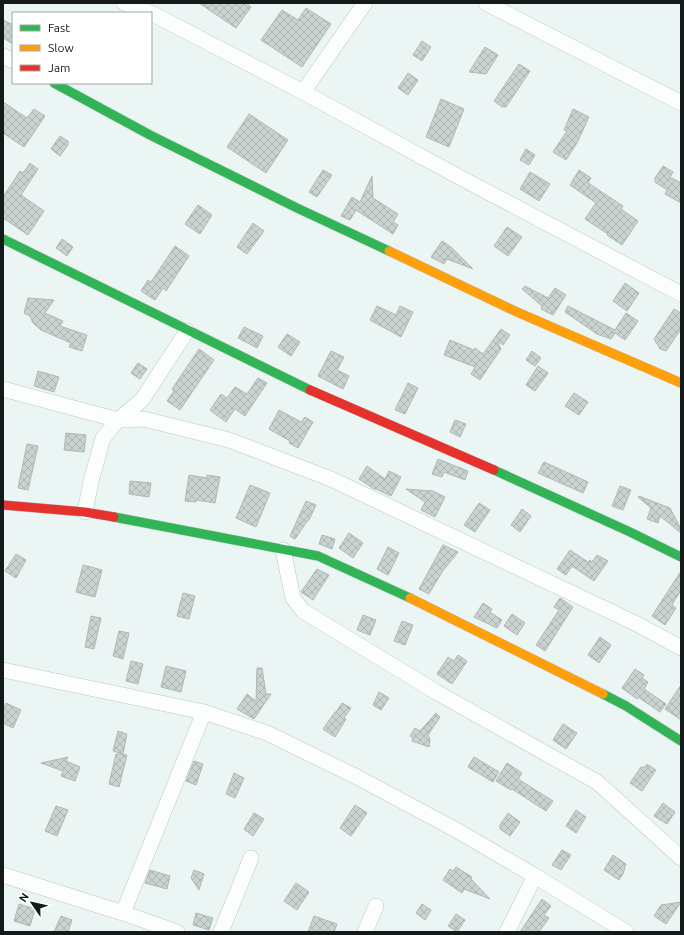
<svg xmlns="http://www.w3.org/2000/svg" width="684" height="935" viewBox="0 0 684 935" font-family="Ubuntu,sans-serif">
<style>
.building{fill:url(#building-cross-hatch);stroke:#b0b8b7}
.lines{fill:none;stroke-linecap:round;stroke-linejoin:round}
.street-casing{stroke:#bec7c5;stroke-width:16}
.fast-casing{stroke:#bec7c5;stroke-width:10}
.slow-casing{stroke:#bec7c5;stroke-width:10}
.jam-casing{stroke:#bec7c5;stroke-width:10}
.street{stroke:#fcfefd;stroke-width:15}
.fast{stroke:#30b455;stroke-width:9}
.slow{stroke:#ff9f0a;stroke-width:9}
.jam{stroke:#e5322d;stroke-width:9}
</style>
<defs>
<pattern id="building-cross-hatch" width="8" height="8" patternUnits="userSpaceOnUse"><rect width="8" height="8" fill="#cad3d1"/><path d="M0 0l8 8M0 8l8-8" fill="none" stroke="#adb5b3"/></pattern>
</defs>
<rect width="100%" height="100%" fill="#ebf6f4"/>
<!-- building -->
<g class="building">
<polygon points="199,3 246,3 251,7 236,28"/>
<polygon points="306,8 331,24 302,67 261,40 282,10 298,20"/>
<polygon points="3,20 13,25 13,44 3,38"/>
<polygon points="422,41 431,47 422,61 413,55"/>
<polygon points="485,47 498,55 486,74 469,72"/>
<polygon points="519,64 530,71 506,107 502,107 494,101"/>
<polygon points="408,73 418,80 408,95 398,88"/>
<polygon points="441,99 464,109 449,147 426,137"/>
<polygon points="3,102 27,118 34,109 45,116 24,147 3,133"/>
<polygon points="573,109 589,117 577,143 566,160 553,152 567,131 564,130"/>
<polygon points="249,114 288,140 266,173 227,147"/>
<polygon points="60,136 68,141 68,145 60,156 51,149"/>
<polygon points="526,149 535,155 529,165 520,160"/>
<polygon points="30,163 38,169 21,195 44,211 28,235 3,218 3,197 20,171 23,173"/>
<polygon points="663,166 673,172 670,177 681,183 681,203 665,194 667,190 655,182 655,178"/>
<polygon points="323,170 332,175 317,197 309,192"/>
<polygon points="579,170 591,178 588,183 623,206 621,209 638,221 622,245 607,235 608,234 585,219 596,203 570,185"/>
<polygon points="530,172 550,184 539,201 520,189"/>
<polygon points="372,176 373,198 398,214 393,222 398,225 393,234 356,210 350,220 341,216 352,197 360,202"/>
<polygon points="198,205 212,215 200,234 185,224"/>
<polygon points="253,223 264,231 247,254 237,247"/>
<polygon points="507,227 522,237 508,256 494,246"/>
<polygon points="62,239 73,247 67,256 56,248"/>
<polygon points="442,241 451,247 473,269 447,259 444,264 431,257"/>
<polygon points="175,246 189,256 166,291 163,288 155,300 141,291 148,280 151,282"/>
<polygon points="625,283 639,293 627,311 613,301"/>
<polygon points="525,286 548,298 555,288 566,295 553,315 541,309 542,306 522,289"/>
<polygon points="28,298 54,300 45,313 63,321 60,326 87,335 82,351 69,347 71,343 41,330 33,323 30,316 24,313"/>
<polygon points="377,306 396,315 400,306 413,312 401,337 370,320"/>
<polygon points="568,306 615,330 626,313 638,321 625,340 615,333 611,339 597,334 565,312"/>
<polygon points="674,309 681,313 681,329 666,351 660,349 654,339"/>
<polygon points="244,327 263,336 257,348 238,338"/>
<polygon points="501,329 510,335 503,345 497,341 501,349 480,380 471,374 475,367 444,355 450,340 474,350 475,348 483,354"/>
<polygon points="287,334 300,342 291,356 278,347"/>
<polygon points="199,349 214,360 180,410 167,401 174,391 172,389"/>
<polygon points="331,351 344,357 337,370 349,376 343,389 318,376"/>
<polygon points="532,351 541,358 535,366 526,360"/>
<polygon points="138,363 147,369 140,379 131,373"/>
<polygon points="538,366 548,373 535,391 526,385"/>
<polygon points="38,371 59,377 54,392 34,386"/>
<polygon points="258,378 267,383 245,416 235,409 226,422 210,410 221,394 227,398 235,387 247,394"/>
<polygon points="408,383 418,388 405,414 395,410"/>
<polygon points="574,393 588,402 579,415 565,406"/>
<polygon points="279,410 301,422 305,417 313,422 298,448 289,443 290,441 269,429"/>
<polygon points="455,420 466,424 460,437 450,432"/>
<polygon points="66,433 86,435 84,452 64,450"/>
<polygon points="27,444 38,446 28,490 18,488"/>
<polygon points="438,459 468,471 465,480 444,472 442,477 432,474"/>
<polygon points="544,462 588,482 583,493 538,473"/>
<polygon points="367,466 385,479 389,471 401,477 391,496 376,489 374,489 359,479"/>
<polygon points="189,475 207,478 207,475 220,477 215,503 196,500 196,502 185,501"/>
<polygon points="130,481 151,483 149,497 129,494"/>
<polygon points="250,485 270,493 256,527 236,518"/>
<polygon points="620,486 631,490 623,510 612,506"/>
<polygon points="406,489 431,491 431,490 445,497 435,517 421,510 425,502"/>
<polygon points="639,496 670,508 681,529 681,533 660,516 658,523 647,519 651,508 638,497"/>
<polygon points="306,501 316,505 309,520 308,520 295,539 290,536"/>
<polygon points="479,503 490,510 475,532 464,525"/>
<polygon points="522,509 531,516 520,532 511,525"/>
<polygon points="349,533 363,543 353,558 339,548"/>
<polygon points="322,535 335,539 332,549 319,544"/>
<polygon points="443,545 458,552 442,572 429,594 419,589"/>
<polygon points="388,547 399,553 388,575 377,569"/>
<polygon points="570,550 588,562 590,560 592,562 597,555 608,561 594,581 572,566 566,575 557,569"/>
<polygon points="16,554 26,560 16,578 5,571"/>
<polygon points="83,565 102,570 95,597 76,592"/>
<polygon points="317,569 329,575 313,600 301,592"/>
<polygon points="681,571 681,590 672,605 676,608 665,625 652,616"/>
<polygon points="183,593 195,596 189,619 177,616"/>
<polygon points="560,598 573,607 545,651 536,645 559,610 554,607"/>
<polygon points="483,603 492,609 490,612 502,620 497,628 474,617"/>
<polygon points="512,614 525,623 517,635 504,626"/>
<polygon points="363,615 376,620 370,635 357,630"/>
<polygon points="91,616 101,618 94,649 85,647"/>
<polygon points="402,621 413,625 405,645 394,641"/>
<polygon points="119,631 129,633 123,659 113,656"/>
<polygon points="600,637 611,645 599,663 588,655"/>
<polygon points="458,655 467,661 452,684 437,674 448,657 454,661"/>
<polygon points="131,661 143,664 138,684 126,681"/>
<polygon points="166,666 186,671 181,692 161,687"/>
<polygon points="257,668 262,668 266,694 271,694 254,719 237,709 247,694 256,701"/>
<polygon points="635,669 644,675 642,678 648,682 644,689 666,704 660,712 638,697 637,699 622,688"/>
<polygon points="681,685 681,720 665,709"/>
<polygon points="379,692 389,698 381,710 373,705"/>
<polygon points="6,703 21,710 13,728 3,723 3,710"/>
<polygon points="342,703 351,708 344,718 346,719 335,737 323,729 335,712 336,712"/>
<polygon points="436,713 440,717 428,735 430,739 429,747 412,741 413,738 410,736 415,728 420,731"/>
<polygon points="563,724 577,733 566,749 553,740"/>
<polygon points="118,731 127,734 123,754 113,751"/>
<polygon points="116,754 127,755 119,787 109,784"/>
<polygon points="68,757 66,761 80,767 75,781 61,776 63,771 41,763"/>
<polygon points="474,757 499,772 493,782 468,767"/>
<polygon points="194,761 203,764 196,785 186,781"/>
<polygon points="507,763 522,773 518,779 553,801 546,811 512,789 511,790 496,781"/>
<polygon points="647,764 656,770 642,791 630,783 641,767 645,767"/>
<polygon points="234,773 244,778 235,798 226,794"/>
<polygon points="663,803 675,812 667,824 654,816"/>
<polygon points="355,805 367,813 351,836 340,828"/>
<polygon points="56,806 68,810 57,836 45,831"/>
<polygon points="576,810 586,817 576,833 566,826"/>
<polygon points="254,813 264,819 253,836 244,829"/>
<polygon points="508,813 520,822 510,836 500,829 500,825"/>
<polygon points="562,850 571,855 561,870 552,865"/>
<polygon points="613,855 626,864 623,874 619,880 604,870"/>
<polygon points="456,867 472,877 471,879 490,899 464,889 462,893 443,880 450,869 453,871"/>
<polygon points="150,870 170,876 167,889 145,883"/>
<polygon points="194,870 204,874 199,890 191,878"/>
<polygon points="296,883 309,892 297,910 284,901"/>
<polygon points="542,899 551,906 544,915 549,918 539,932 520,932"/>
<polygon points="681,902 666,924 654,916 661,905"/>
<polygon points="19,904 35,909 30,926 14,921"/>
<polygon points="422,904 431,910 425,920 416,913"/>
<polygon points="196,913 213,918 209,930 193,925"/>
<polygon points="456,914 465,920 457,932 448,926"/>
<polygon points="61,916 72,920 68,932 54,932"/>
<polygon points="314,916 337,924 334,932 308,932"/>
</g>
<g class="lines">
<defs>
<g id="street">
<polyline points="124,3 150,13"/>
<polyline points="486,3 681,103"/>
<polyline points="151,13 303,92 461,178 681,294"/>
<polyline points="3,56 13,61"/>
<polyline points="303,92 365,3"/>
<polyline points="3,389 118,420 144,419 229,440 331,479 639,625 681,648"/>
<polyline points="85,512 91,481 103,438 118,420 142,400 187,331"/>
<polyline points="283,550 293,598 303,611 436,692 597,782 681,858"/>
<polyline points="3,670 204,712 267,733 357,777 458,831 535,876 626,932"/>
<polyline points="3,875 123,913 177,932"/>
<polyline points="123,913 204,712"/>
<polyline points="221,932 251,858"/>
<polyline points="365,932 376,906"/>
<polyline points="507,932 535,876"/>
</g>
<g id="fast">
<polyline points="54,83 150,135 297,208 389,251"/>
<polyline points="3,239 310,390"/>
<polyline points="494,470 630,532 681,557"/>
<polyline points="114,517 318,556 410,598"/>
<polyline points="603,694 626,706 681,741"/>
</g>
<g id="slow">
<polyline points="389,251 517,312 681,383"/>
<polyline points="410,598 603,694"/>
</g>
<g id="jam">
<polyline points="310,390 494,470"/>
<polyline points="3,505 85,512 114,517"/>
</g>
</defs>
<!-- street casing -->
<use href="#street" class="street-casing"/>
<!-- fast casing -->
<use href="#fast" class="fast-casing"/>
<!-- slow casing -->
<use href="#slow" class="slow-casing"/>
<!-- jam casing -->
<use href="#jam" class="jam-casing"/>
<!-- street -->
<use href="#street" class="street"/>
<!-- fast -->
<use href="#fast" class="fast"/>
<!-- slow -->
<use href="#slow" class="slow"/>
<!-- jam -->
<use href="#jam" class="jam"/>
</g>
<!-- border -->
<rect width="684" height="935" fill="none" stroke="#131a19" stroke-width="8"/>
<!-- legend -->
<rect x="12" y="12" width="140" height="72" fill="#ffffff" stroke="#a1a3a3"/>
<rect x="20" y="25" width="20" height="6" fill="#30b455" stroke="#a1a3a3"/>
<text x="48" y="32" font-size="12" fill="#131a19">Fast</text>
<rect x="20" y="45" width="20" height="6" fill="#ff9f0a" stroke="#a1a3a3"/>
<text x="48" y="52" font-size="12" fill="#131a19">Slow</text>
<rect x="20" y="65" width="20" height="6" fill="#e5322d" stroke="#a1a3a3"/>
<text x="48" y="72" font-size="12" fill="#131a19">Jam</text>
<!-- north arrow -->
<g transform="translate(32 903) rotate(304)" stroke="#ffffff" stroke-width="3" paint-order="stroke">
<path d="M0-3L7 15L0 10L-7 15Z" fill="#131a19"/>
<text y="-6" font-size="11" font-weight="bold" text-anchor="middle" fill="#131a19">N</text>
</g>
</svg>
